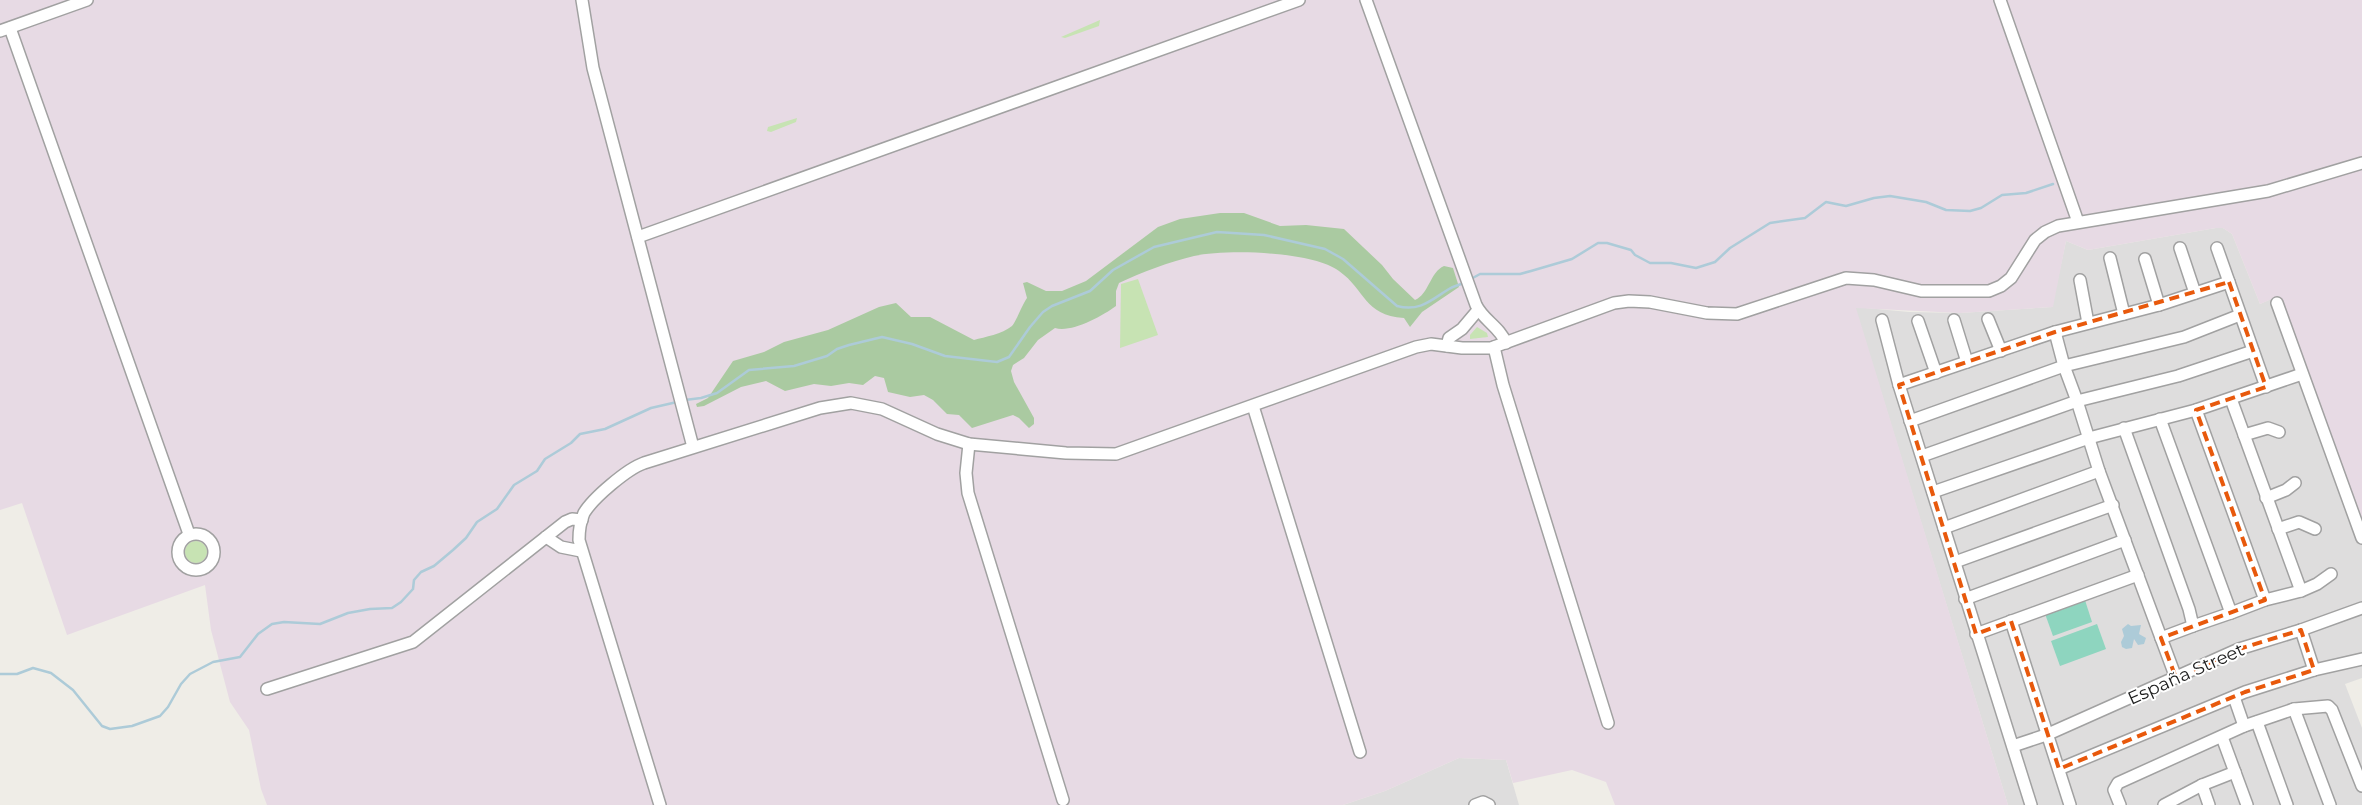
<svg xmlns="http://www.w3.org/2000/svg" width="2362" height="805" viewBox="0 0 2362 805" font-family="Montserrat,sans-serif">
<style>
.residential{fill:#dedddd}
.industrial{fill:#e7dae4}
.grass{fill:#c7e3b3}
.forest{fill:#aacaa1}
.pitch{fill:#8ed5bf}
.water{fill:#adcbd8}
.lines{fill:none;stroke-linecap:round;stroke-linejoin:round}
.stream{stroke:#adcbd8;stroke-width:2.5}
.minor-casing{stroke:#a1a1a1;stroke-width:14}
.minor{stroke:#fff;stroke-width:11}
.marked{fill:none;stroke:#e8590c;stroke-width:4;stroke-dasharray:10 6;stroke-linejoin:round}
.labels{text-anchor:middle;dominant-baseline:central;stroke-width:4;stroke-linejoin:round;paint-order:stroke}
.street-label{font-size:18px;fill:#202020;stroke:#fff}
</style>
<rect width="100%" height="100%" fill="#efede7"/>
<!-- residential -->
<g class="residential">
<polygon points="2216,228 2223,228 2232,234 2260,304 2278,296 2362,521 2362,678 2345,684 2362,728 2362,805 2008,805 1855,307 1909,312 1960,313 2052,307 2066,241 2088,250"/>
<polygon points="1459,758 1506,760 1519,805 1343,805 1385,791"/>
</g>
<!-- industrial -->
<polygon class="industrial" points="0,0 2362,0 2362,521 2279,296 2260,304 2232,234 2223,228 2216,228 2088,250 2066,241 2053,307 1960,313 1856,308 2008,805 1615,805 1606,782 1572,770 1513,783 1506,760 1459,758 1385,791 1343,805 267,805 261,789 249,730 230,702 211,630 205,585 67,635 22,503 0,510"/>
<!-- grass -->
<g class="grass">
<polygon points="1100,20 1099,26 1065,38 1061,37"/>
<polygon points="797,118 796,122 771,132 767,131 768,127"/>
<polygon points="1138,279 1158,335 1120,348 1121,284"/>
<polygon points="1477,327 1487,333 1488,337 1470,339 1470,335"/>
<circle cx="196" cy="552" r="11"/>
</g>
<!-- forest -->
<path class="forest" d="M1220,213h24l36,13 26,-1 38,4 38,36 11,14 22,21c14,-6 15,-28 29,-34l9,2 6,19 -37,25 -12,15 -6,-9c-41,-3 -38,-28 -65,-47 -27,-20 -112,-22 -145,-15 -25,6 -52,16 -75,27l-3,8v15c-15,11 -45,27 -61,22l-17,12 -14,18 -11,7 -2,6 3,11 20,36v6l-5,4 -10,-10 -6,-3 -41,13 -13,-13 -12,-1 -14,-14 -9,-5 -14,2 -22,-5 -4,-14 -9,-2 -12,9 -14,-2 -18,3 -17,-2 -29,7 -19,-10 -25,6 -37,19 -7,1 -1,-3 12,-6 25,-37 31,-9 20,-10 44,-12 51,-23 17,-4 15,14h19l44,23c11,-3 28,-6 38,-14 4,-4 10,-21 15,-28l-4,-15 4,-1 19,9h16l24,-10 72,-54 22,-8z"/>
<!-- pitch -->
<g class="pitch">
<polygon points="2084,597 2092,622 2053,636 2044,611"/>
<polygon points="2097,624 2106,649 2060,666 2051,641"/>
</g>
<!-- water -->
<polygon class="water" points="2128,624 2131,626 2141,625 2139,634 2146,638 2144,644 2138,645 2134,639 2132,648 2126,649 2122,647 2121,642 2124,636 2122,629"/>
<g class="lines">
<!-- stream -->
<g class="stream">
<polyline points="1471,279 1480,274 1520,274 1531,271 1572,259 1598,243 1607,243 1631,250 1635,255 1650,263 1671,263 1696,268 1715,262 1730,248 1770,223 1805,218 1826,202 1846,206 1874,198 1890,196 1926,202 1946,210 1970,211 1981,208 2002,195 2026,193 2053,184"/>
<path d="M685,400l16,-2 16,-5 32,-23 45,-4 33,-10 10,-7 12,-4 33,-8 30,7 33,12 52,6 12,-5 21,-30 13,-15 9,-6 38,-15 23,-21 41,-23 63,-15 47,3 61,14 18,10 54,47c23,6 34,-6 52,-17 5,-3 10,-4 15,-6"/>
<polyline points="0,674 17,674 33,668 51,673 73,690 102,726 110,729 132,726 160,716 168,707 181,684 190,674 213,662 240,657 258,634 272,624 284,622 320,624 348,613 370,609 392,608 401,602 413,589 414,580 421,572 434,566 453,550 466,538 477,522 497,509 514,485 537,471 545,459 571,443 580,434 605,429 651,408 677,402"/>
</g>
<defs>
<g id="minor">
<polyline points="582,0 593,68 693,447"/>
<path d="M1366,0l110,305c7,15 24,22 30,38"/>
<polyline points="2000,0 2078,222"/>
<polyline points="10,28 189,534"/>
<polyline points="0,31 87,0"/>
<polyline points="638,237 1299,0"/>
<polyline points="2180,248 2195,293"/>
<polyline points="2217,248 2229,282"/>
<polyline points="2110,258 2124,314"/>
<polyline points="2145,259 2159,305"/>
<polyline points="2080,280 2088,323"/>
<polyline points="2277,303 2362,538"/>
<polyline points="1988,319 2001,351"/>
<polyline points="1882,320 1899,385 2031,805"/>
<polyline points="1954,320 1967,362"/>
<polyline points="1918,321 1936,373"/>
<polyline points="2055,332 2159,305 2229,282 2266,387"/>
<polyline points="1447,346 1449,338 1462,329 1478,310"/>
<polyline points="1494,347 1503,385 1608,723"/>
<polyline points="1899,385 2055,332 2064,366 2077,401 2099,471 2176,678"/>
<polyline points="2231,399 2301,591 2317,584 2331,574"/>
<polyline points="1253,406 1360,752"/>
<polyline points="2196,410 2265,600 2301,591"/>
<polyline points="2160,419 2231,613 2265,600"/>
<polyline points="1910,421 2064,366 2184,337 2240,315"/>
<polyline points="2124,428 2189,609 2193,626 2231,613"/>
<polyline points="2244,435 2268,428 2279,432"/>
<polyline points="969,444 966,473 968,493 1063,800"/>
<polyline points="1922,456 2077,401 2178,376 2253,351"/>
<polyline points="1933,492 2089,438 2196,410 2302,374"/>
<polyline points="2266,498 2286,490 2295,483"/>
<polyline points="1944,528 2099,471"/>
<polyline points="2278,529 2299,522 2315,529"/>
<circle cx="196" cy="552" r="18"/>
<polyline points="546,537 561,547 581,551"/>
<polyline points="1955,562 2113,505"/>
<polyline points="1965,599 2125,540"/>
<polyline points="2011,621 2070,805"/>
<polyline points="2301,630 2314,670"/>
<polyline points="1976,634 2138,575"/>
<polyline points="2161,638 2193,626"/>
<polyline points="267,689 413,642 565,522 572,519 582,520"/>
<polyline points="2234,697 2244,726"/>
<polyline points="2294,709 2330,805"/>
<polyline points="2257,722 2287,805"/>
<polyline points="2222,737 2247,805"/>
<polyline points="2013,746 2046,735 2239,649 2301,630 2362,608"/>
<polyline points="2059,769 2245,692 2314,670 2362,659"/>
<polyline points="2202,785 2209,805"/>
<path d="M660,805l-81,-265c0,-10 1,-18 5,-27 9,-15 43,-44 60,-50l176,-55 31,-5 31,6 55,25 32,10 97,9 50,1 300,-107 15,-3 31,4h29l123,-45 15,-2 21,1 57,11 30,1 109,-36 28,2 47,11h68l12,-5 10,-8 24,-38 10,-8 13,-6 210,-35 94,-28"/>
<polyline points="1475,805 1483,802 1489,805"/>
<polyline points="2120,805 2114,790 2118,783 2244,726 2294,709 2328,706 2332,710 2362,786"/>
<polyline points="2164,805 2202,785 2235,772"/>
</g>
</defs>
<!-- minor casing -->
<use href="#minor" class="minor-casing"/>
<!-- minor -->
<use href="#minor" class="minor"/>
</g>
<!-- marked area -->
<path class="marked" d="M2229,282l37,105 -70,23 69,190 -104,38 15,40 63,-29 62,-19 13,40 -69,22 -186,77 -48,-148 -35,13 -77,-249 156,-53z"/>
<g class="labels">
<!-- street labels -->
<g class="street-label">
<text transform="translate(2186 674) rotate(-24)">España Street</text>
</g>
</g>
</svg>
